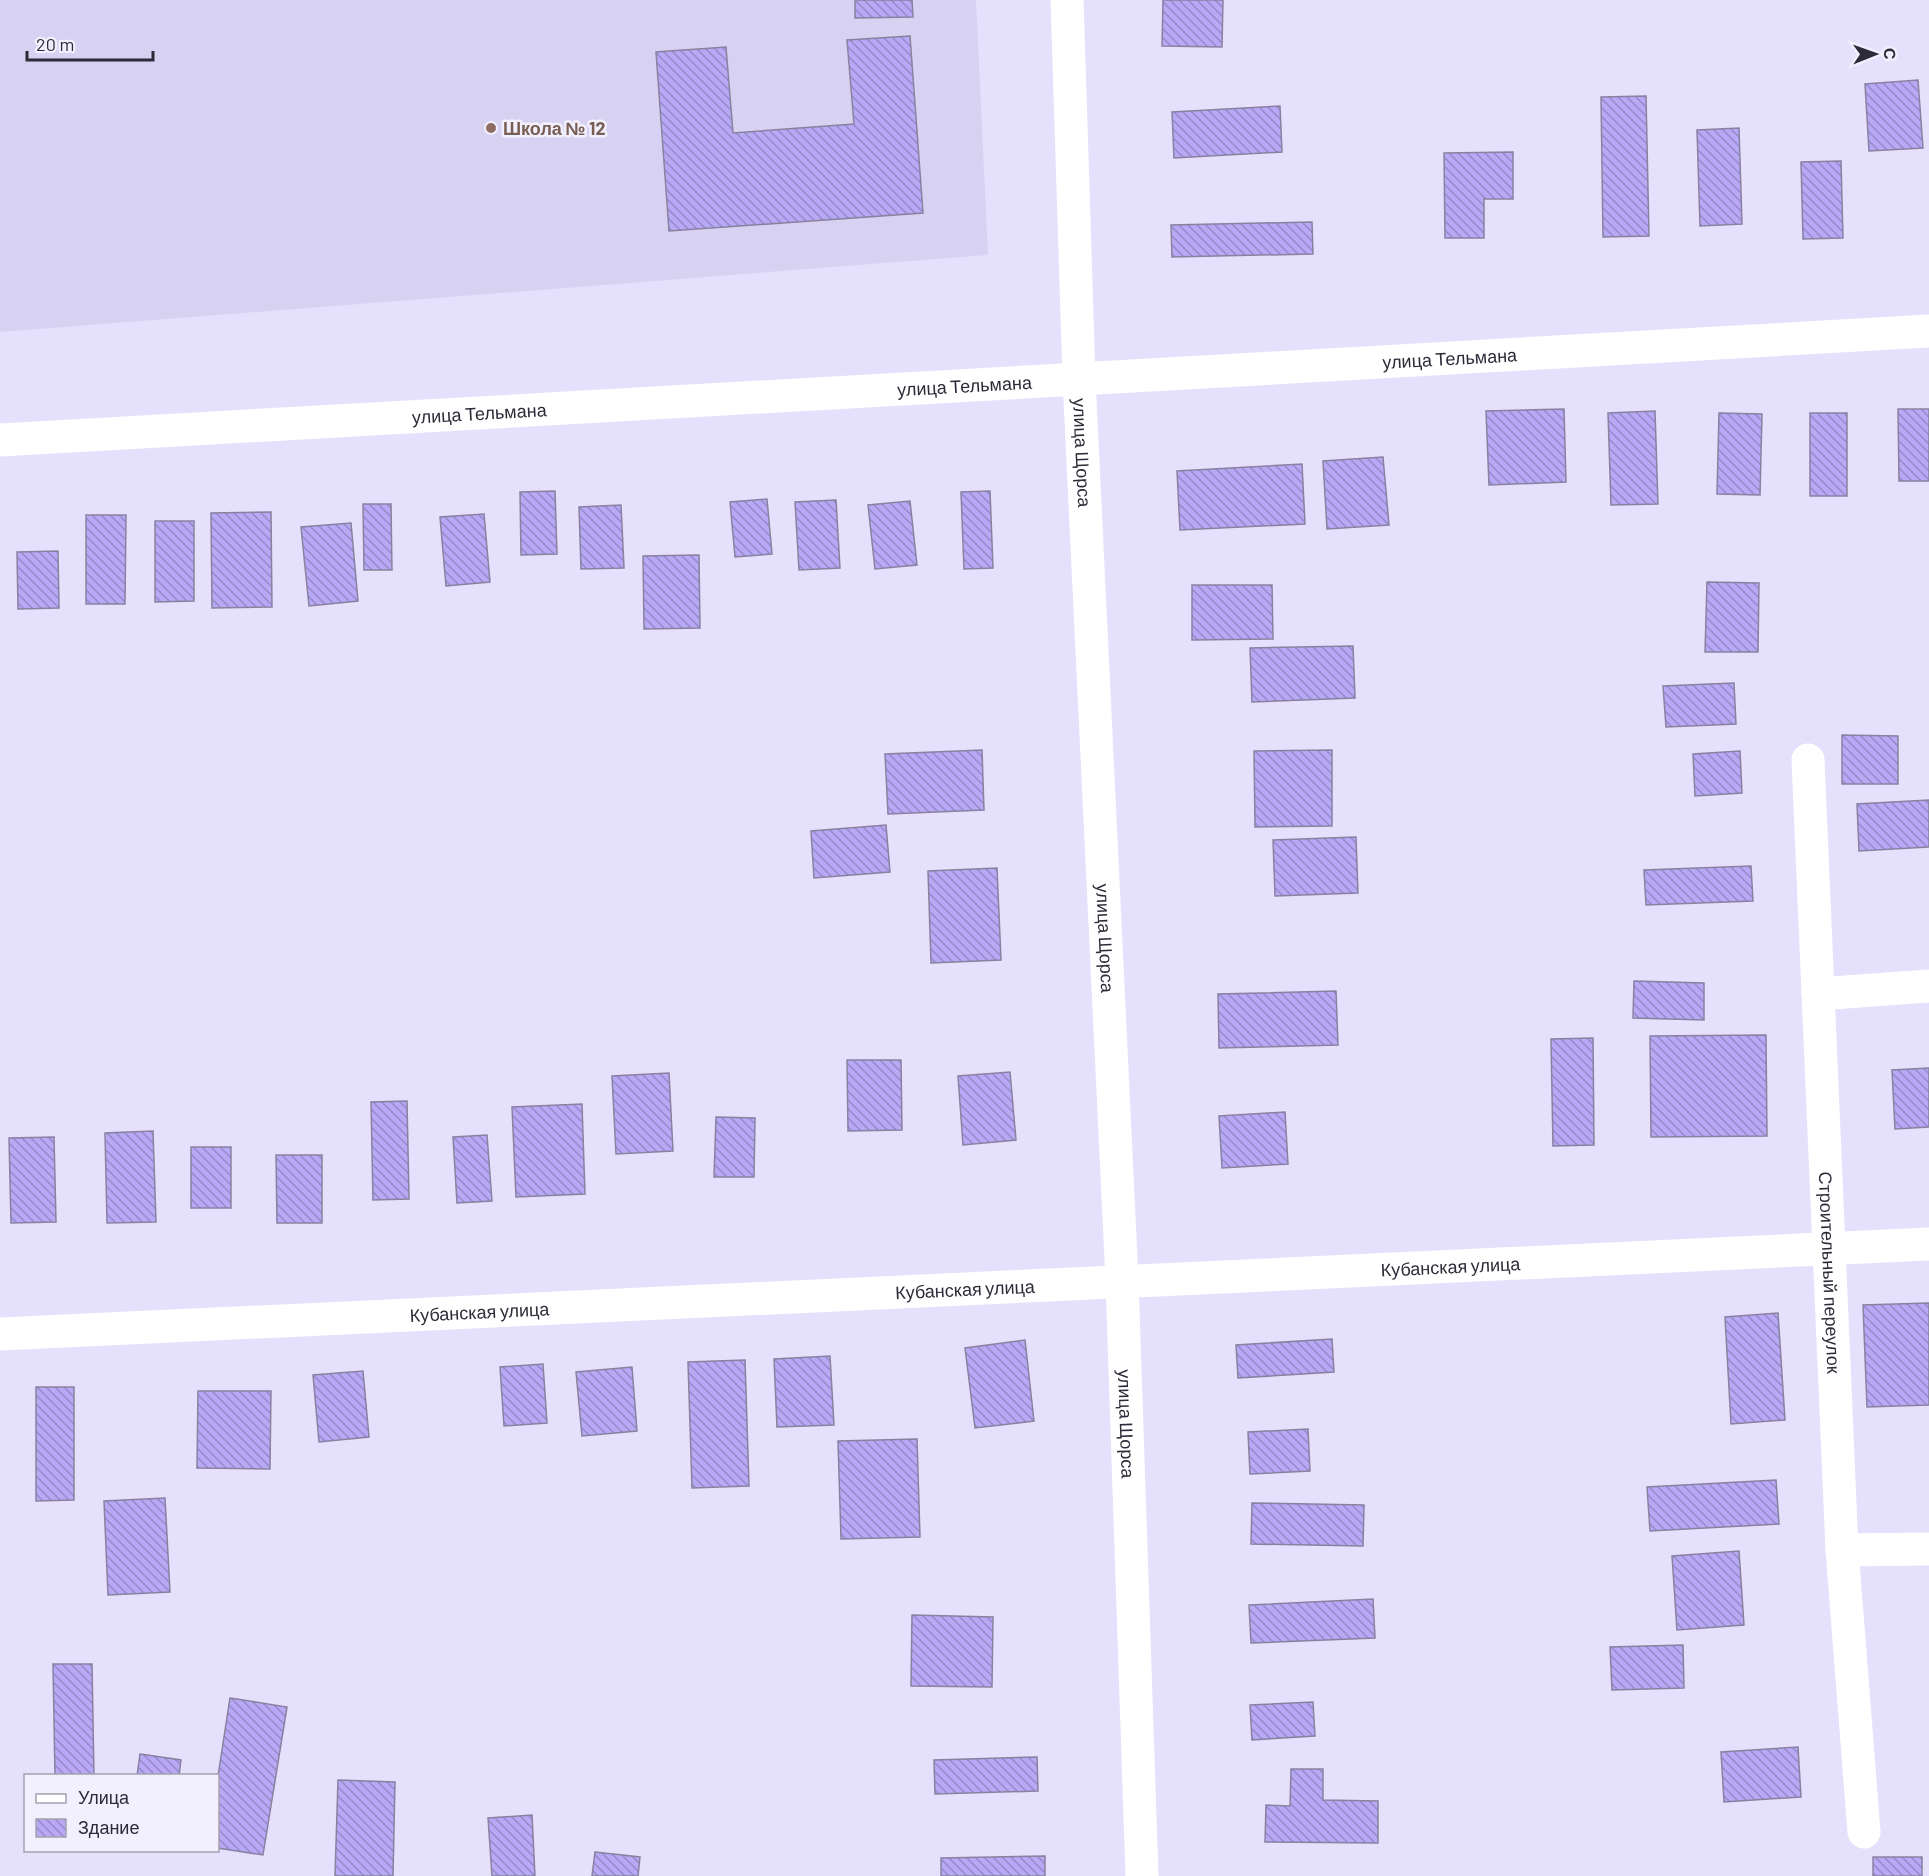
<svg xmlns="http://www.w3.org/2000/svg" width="1929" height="1876" viewBox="0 0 1929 1876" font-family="Barlow,sans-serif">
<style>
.built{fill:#d8d2f2}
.building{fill:url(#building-back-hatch);stroke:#8782a0;stroke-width:1.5}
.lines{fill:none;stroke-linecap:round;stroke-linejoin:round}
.street{stroke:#fff;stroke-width:33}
.secondary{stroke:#fff;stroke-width:33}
.education-dot{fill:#8d6e63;stroke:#f2f0fe;stroke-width:2}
.labels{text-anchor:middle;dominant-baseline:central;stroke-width:5;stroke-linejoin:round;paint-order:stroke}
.education-label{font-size:18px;font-weight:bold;fill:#785e54;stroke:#f2f0fe;text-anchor:start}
.street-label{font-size:18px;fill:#2d2b38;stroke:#f2f0fe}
</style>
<defs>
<pattern id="building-back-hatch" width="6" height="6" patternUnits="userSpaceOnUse" patternTransform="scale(1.5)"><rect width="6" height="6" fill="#b9a8f6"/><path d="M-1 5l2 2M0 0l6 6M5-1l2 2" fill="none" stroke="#9789c8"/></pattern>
</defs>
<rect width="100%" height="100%" fill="#e5e1fc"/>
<!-- built -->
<polygon class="built" points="0,0 976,0 988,255 0,332"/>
<!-- building -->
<g class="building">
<polygon points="855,0 912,0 913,17 855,18"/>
<polygon points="1163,0 1223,0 1222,47 1162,46"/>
<polygon points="910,36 923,213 669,231 656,52 726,47 733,133 854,124 847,40"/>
<polygon points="1918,80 1923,148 1869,151 1865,84"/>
<polygon points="1646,96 1649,236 1603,237 1601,97"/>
<polygon points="1280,106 1282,152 1174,158 1172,112"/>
<polygon points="1739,128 1742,224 1700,226 1697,130"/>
<polygon points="1513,152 1513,199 1484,199 1484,238 1445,238 1444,153"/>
<polygon points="1841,161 1843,238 1803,239 1801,162"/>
<polygon points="1312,222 1313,254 1172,257 1171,225"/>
<polygon points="1564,409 1566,482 1489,485 1486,411"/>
<polygon points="1898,409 1929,409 1929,481 1899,481"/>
<polygon points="1655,411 1658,504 1611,505 1608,413"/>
<polygon points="1719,413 1762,414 1760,495 1717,494"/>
<rect x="1810" y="413" width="37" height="83"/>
<polygon points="1383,457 1389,525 1327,529 1323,461"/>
<polygon points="1302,464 1305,524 1180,530 1177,471"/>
<polygon points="555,491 557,554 521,555 520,492"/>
<polygon points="990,491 993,568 964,569 961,492"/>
<polygon points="767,499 772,554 735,557 730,502"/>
<polygon points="836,500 840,568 799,570 795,502"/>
<polygon points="910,501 917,565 875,569 868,505"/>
<polygon points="363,504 391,504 392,570 364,570"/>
<polygon points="621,505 624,568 581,569 579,507"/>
<polygon points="271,512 272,607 212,608 211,513"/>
<polygon points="484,514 490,582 446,586 440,517"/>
<polygon points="86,515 126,515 125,604 86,604"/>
<polygon points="155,521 194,521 194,601 155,602"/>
<polygon points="351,523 358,601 309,606 301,527"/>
<polygon points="58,551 59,608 18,609 17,552"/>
<polygon points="699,555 700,628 644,629 643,556"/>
<polygon points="1707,582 1759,583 1758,652 1705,652"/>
<polygon points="1192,585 1272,585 1273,639 1192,640"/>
<polygon points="1353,646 1355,698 1252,702 1250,648"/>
<polygon points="1734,683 1736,724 1666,727 1663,686"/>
<polygon points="1842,735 1898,736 1898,784 1842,784"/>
<polygon points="982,750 984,810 888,814 885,754"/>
<polygon points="1332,750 1332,826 1255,827 1254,751"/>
<polygon points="1740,751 1742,793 1695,796 1693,754"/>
<polygon points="1929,800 1929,847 1859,851 1857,804"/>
<polygon points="886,825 890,872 814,878 811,831"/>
<polygon points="1356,837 1358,893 1275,896 1273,840"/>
<polygon points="1751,866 1753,901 1646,905 1644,870"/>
<polygon points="997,868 1001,960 931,963 928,871"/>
<polygon points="1634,981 1704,983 1704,1020 1633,1018"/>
<polygon points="1336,991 1338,1045 1219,1048 1218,994"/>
<polygon points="1766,1035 1767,1136 1651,1137 1650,1036"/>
<polygon points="1593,1038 1594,1145 1553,1146 1551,1039"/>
<polygon points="847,1060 901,1060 902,1130 848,1131"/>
<polygon points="1929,1068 1929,1127 1895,1129 1892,1070"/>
<polygon points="1010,1072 1016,1140 963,1145 958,1076"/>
<polygon points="669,1073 673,1151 616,1154 612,1076"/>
<polygon points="407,1101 409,1199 373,1200 371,1102"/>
<polygon points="582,1104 585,1194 516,1197 512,1107"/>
<polygon points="1285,1112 1288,1164 1222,1168 1219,1116"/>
<polygon points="716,1117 755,1118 754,1177 714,1177"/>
<polygon points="153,1131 156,1222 107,1223 105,1133"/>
<polygon points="487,1135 492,1201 457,1203 453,1137"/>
<polygon points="54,1137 56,1222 11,1223 9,1138"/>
<rect x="191" y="1147" width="40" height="61"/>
<polygon points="276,1155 322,1155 322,1223 277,1223"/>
<polygon points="1929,1303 1929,1405 1867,1407 1863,1305"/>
<polygon points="1778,1313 1785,1420 1731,1424 1725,1317"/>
<polygon points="1332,1339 1334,1372 1238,1378 1236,1345"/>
<polygon points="1025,1340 1034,1421 975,1428 965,1348"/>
<polygon points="830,1356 834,1425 777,1427 774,1359"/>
<polygon points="745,1360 749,1486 692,1488 688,1362"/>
<polygon points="543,1364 547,1423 504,1426 500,1367"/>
<polygon points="632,1367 637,1431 582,1436 576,1372"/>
<polygon points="363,1371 369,1437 319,1442 313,1375"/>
<polygon points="36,1387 74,1387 74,1500 36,1501"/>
<polygon points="198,1391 271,1391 270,1469 197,1468"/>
<polygon points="1308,1429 1310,1471 1250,1474 1248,1432"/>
<polygon points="917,1439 920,1537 841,1539 838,1441"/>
<polygon points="1776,1480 1779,1524 1650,1531 1647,1487"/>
<polygon points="165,1498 170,1592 108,1595 104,1501"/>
<polygon points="1252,1503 1364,1505 1363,1546 1251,1544"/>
<polygon points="1739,1551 1744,1625 1677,1630 1672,1556"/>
<polygon points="1373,1599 1375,1638 1251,1643 1249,1605"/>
<polygon points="912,1615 993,1617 992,1687 911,1686"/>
<polygon points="1683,1645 1684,1688 1612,1690 1610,1647"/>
<polygon points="53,1664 92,1664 94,1776 55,1776"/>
<polygon points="230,1698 287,1707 263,1855 218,1848 218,1776"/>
<polygon points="1313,1702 1315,1736 1252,1740 1250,1705"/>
<polygon points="1798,1747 1801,1797 1724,1802 1721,1752"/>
<polygon points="140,1754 181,1760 179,1776 137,1776"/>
<polygon points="1037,1757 1038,1791 935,1794 934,1760"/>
<polygon points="1291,1769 1323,1769 1323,1800 1378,1801 1378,1843 1265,1842 1266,1805 1290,1806"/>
<polygon points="338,1780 395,1782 393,1876 335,1876"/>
<polygon points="532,1815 535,1876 492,1876 488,1818"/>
<polygon points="595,1852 640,1857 638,1876 592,1876"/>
<polygon points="1045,1856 1045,1876 941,1876 941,1858"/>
<rect x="1873" y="1857" width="49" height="19"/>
</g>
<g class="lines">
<!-- street -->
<g class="street">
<path id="s1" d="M1067,0l12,378 43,902 20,596"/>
<path id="s2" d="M1808,760l34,790 87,-1"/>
<polyline points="1818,994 1929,986"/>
<path id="s3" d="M0,1334l1929,-90"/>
<polyline points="1842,1550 1864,1832"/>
</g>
<!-- secondary -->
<path class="secondary" id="s4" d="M0,440l1929,-109"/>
</g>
<!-- markers -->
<circle class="education-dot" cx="491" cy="128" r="6"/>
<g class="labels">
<!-- education labels -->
<g class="education-label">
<text x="503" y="128">Школа № 12</text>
</g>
<!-- street labels -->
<g class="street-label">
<text stroke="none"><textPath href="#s4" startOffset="1452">улица Тельмана</textPath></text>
<text stroke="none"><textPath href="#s4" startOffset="966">улица Тельмана</textPath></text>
<text stroke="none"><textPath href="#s4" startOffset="480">улица Тельмана</textPath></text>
<text stroke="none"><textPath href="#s1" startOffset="453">улица Щорса</textPath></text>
<text stroke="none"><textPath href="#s1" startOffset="939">улица Щорса</textPath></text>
<text stroke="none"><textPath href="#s3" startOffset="1452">Кубанская улица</textPath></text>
<text stroke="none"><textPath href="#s2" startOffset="513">Строительный переулок</textPath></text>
<text stroke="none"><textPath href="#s3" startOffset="966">Кубанская улица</textPath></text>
<text stroke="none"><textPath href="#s3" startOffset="480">Кубанская улица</textPath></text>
<text stroke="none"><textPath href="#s1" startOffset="1425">улица Щорса</textPath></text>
</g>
</g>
<!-- legend -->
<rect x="24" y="1774" width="195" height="78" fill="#f2f0fe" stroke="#a3a1af" stroke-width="1.5"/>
<rect x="36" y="1794" width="30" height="9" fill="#ffffff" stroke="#a3a1af" stroke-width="1.5"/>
<text x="78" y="1804" font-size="18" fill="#2d2b38">Улица</text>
<rect x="36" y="1819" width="30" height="18" fill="url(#building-back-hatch)" stroke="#a3a1af" stroke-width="1.5"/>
<text x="78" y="1834" font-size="18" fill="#2d2b38">Здание</text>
<!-- north arrow -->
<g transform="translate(1875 54) rotate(89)" stroke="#f2f0fe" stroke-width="4.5" paint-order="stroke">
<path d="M0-4.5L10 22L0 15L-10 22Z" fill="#2d2b38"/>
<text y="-9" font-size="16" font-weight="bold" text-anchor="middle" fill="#2d2b38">С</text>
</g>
<!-- scale -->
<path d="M27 51v9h126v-9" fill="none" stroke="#2d2b38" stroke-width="3"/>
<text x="36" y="51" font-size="18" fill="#2d2b38" stroke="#f2f0fe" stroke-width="4.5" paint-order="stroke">20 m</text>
</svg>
